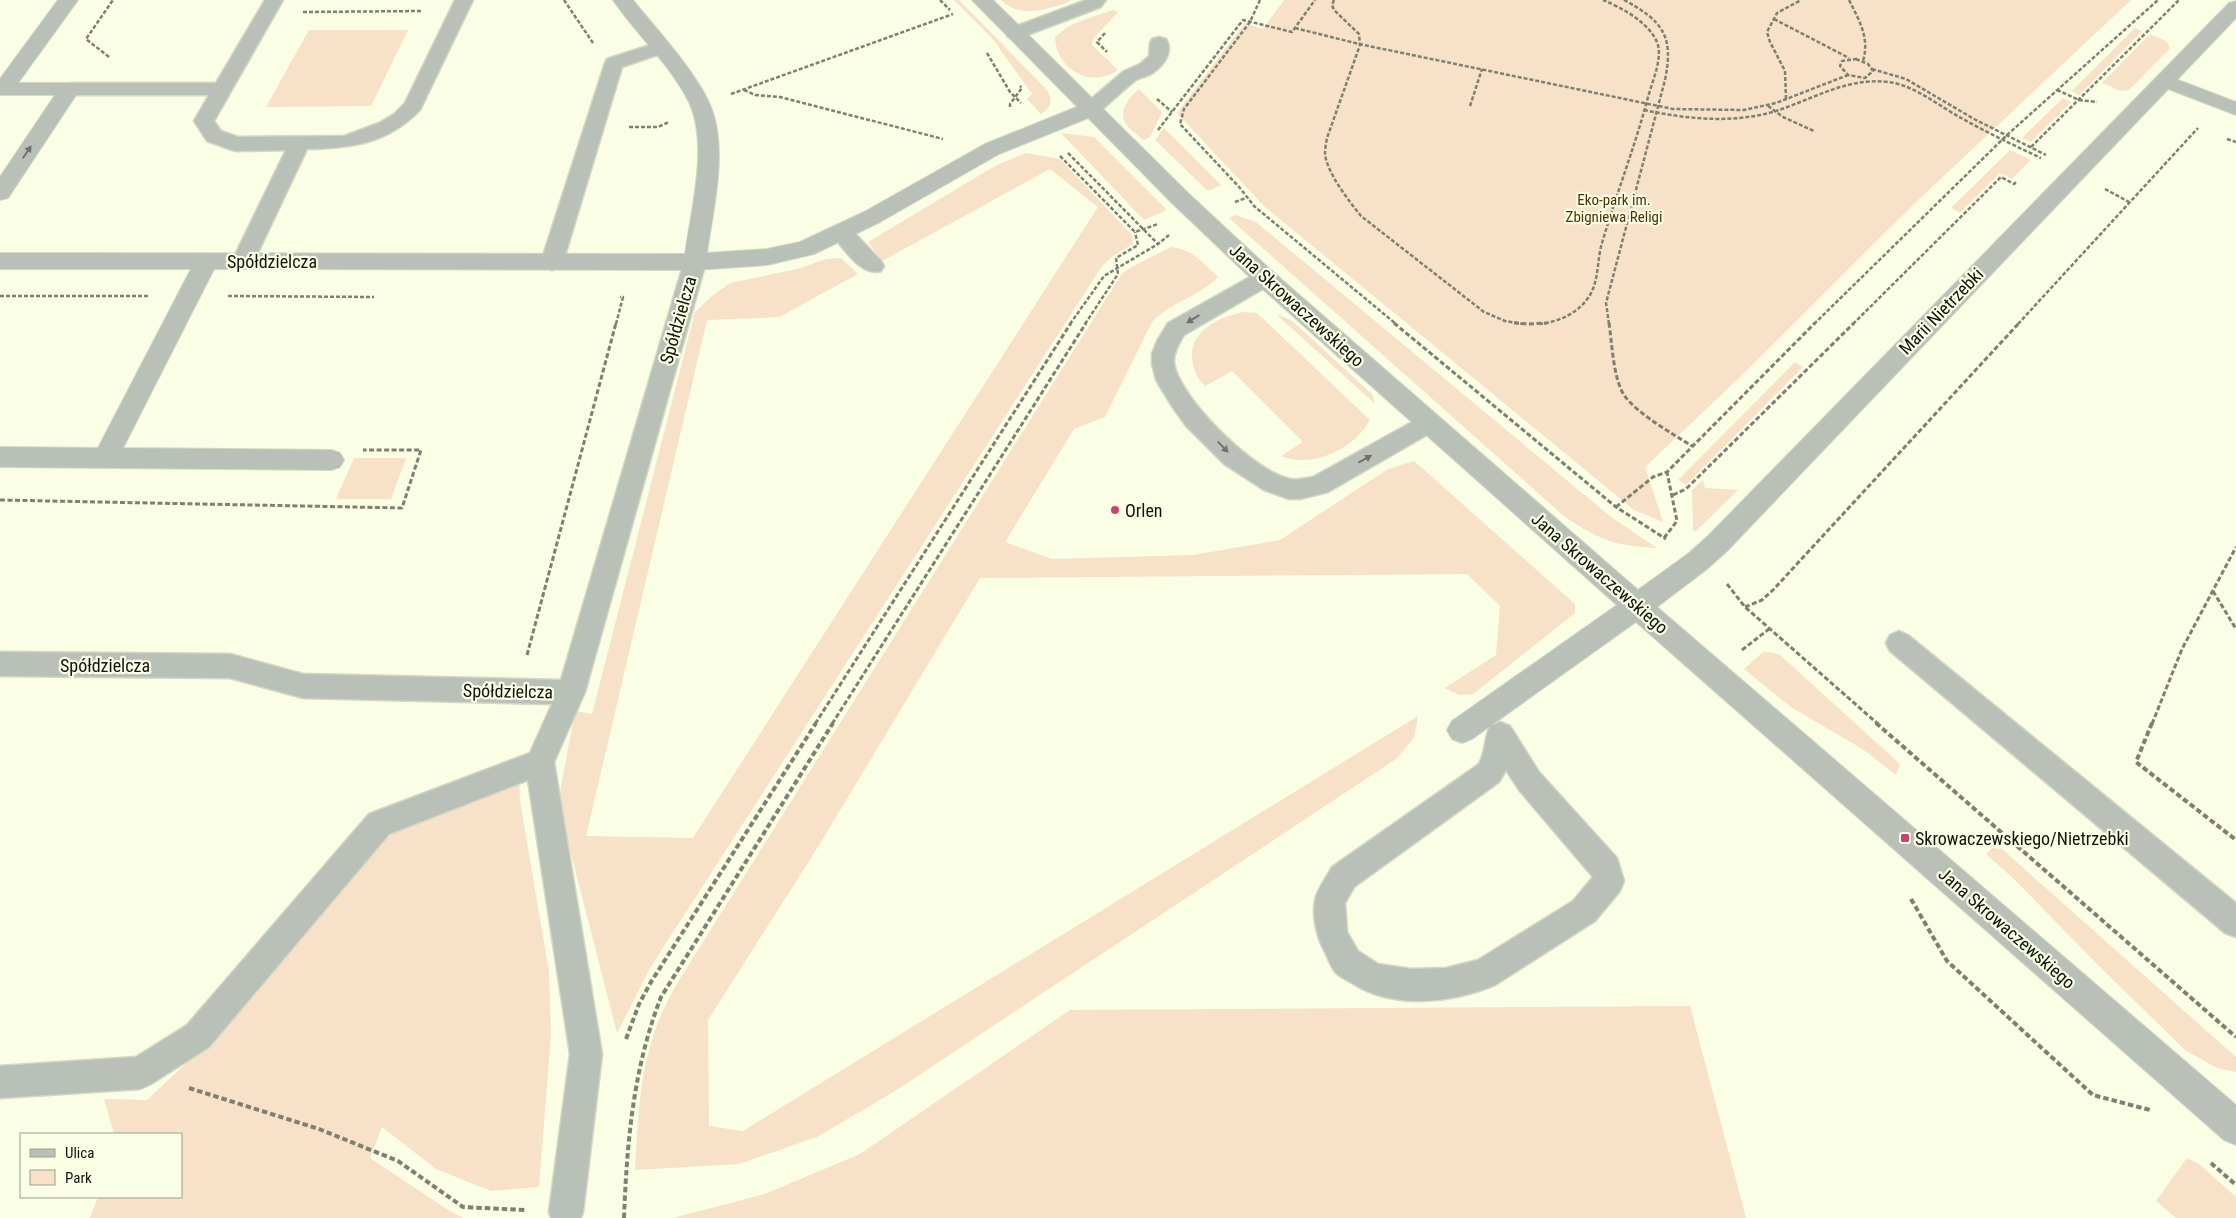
<svg xmlns="http://www.w3.org/2000/svg" width="2236" height="1218" viewBox="0 0 2236 1218" font-family="'Roboto Condensed',sans-serif">
<style>
.green{fill:#f7e1c9}
.lines{fill:none;stroke-linecap:round;stroke-linejoin:round}
.service-casing{stroke:#d4d8c2;stroke-width:3}
.minor-casing{stroke:#d4d8c2;stroke-width:2}
.tertiary-casing{stroke:#d4d8c2;stroke-width:2}
.path-far2{stroke:#7e8171;stroke-width:2.5;stroke-dasharray:4 2;stroke-linecap:butt}
.path-far1{stroke:#7e8171;stroke-width:3;stroke-dasharray:5 2.5;stroke-linecap:butt}
.path{stroke:#7e8171;stroke-width:4;stroke-dasharray:5.5 3;stroke-linecap:butt}
.service{fill:#b9c0b7;fill-rule:evenodd}
.minor{fill:#b9c0b7;fill-rule:evenodd}
.tertiary{fill:#b9c0b7;fill-rule:evenodd}
.oneway{fill:#6e726a}
.poi-dot{fill:#cc4173;stroke:#f9fee5;stroke-width:2}
.labels{text-anchor:middle;dominant-baseline:central;stroke-width:4.5;stroke-linejoin:round;paint-order:stroke}
.far-park-label{font-size:15px;fill:#513100;stroke:#f9fee5}
.street-label{font-size:18px;fill:#12130b;stroke:#f9fee5}
.poi-label{font-size:18px;fill:#12130b;stroke:#f9fee5;text-anchor:start}
</style>
<rect width="100%" height="100%" fill="#f9fee5"/>
<!-- green -->
<g class="green">
<path d="M954,0h5l88,90c6,11 5,17 -6,24l-14,-15 5,-5 -40,-56z"/>
<path d="M1001,0h70l-4,3c-22,6 -47,16 -66,-3z"/>
<polygon points="1284,0 2131,0 1915,203 1738,379 1645,467 1663,522 1634,510 1264,206 1177,113 1245,23 1263,29"/>
<path d="M1113,10l5,2 -25,27 -1,6 26,25c-26,19 -61,0 -63,-32 13,-16 39,-21 58,-28z"/>
<polygon points="2135,28 2142,31 2079,95 2072,91"/>
<polygon points="309,30 408,30 371,106 266,107"/>
<polygon points="2150,34 2166,41 2170,48 2129,90 2121,91 2102,83"/>
<path d="M1139,89l23,23 -12,25 -6,3c-5,-4 -14,-10 -18,-16 -8,-13 3,-27 13,-35z"/>
<polygon points="2063,98 2071,102 2031,142 2022,138"/>
<polygon points="1164,128 1221,185 1208,191 1155,140"/>
<polygon points="1061,133 1094,137 1167,210 1144,220"/>
<polygon points="2010,150 2031,160 2012,179 2000,173 1960,213 1951,208"/>
<polygon points="1026,153 1060,159 1132,235 1133,244 1114,255 1102,266 650,968 617,1033 558,803 575,711 592,714 695,312 712,296 730,283 797,269 826,259 841,258 858,274 779,317 707,320 586,836 693,838 1098,207 1050,169 882,261 868,242 995,166"/>
<path d="M1235,215l21,7 355,295 46,31c-42,-2 -57,-8 -92,-31l-336,-299z"/>
<path d="M1171,247c21,2 32,16 47,30 -19,20 -48,25 -66,45l-47,95 -31,12 -69,113 47,17 141,-4 87,-15 108,-71 26,-8 161,143v9l-102,81 -14,1 -14,-7 51,-33 4,-49 -33,-32 -487,4 -164,272 -108,170 1,106 34,5 675,-415 -4,22 -18,21 -501,332 -78,46 -78,27 -104,6c3,-45 4,-96 20,-139 5,-16 13,-31 21,-46l445,-710 7,-6z"/>
<path d="M1243,312l14,1 113,107c-16,29 -57,49 -89,36l22,-14 -71,-71 -27,15c-8,-7 -12,-17 -13,-28 -2,-28 28,-41 51,-46z"/>
<polygon points="1276,314 1291,320 1373,395 1374,403"/>
<polygon points="1795,362 1803,367 1686,485 1678,480"/>
<polygon points="354,458 406,458 391,499 336,499"/>
<polygon points="1703,480 1705,488 1738,490 1695,532 1693,530 1692,490"/>
<polygon points="1763,652 1771,652 1780,655 1900,764 1896,775 1864,750 1791,707 1744,669"/>
<polygon points="519,774 520,801 549,972 551,1034 539,1187 491,1191 436,1169 382,1127 370,1158 448,1210 463,1218 90,1218 98,1197 181,1197 181,1134 114,1134 104,1099 147,1100 232,1020 369,851 416,817"/>
<polygon points="1992,848 2002,849 2236,1057 2236,1072 2217,1068 2185,1050 2098,965 2014,879 1986,854"/>
<polygon points="1690,1006 1746,1218 673,1218 765,1194 860,1154 1070,1010"/>
<polygon points="2187,1158 2199,1164 2236,1197 2236,1218 2176,1218 2156,1201"/>
</g>
<g class="lines">
<defs>
<g id="service">
<path d="M265,0h18l-69,121 7,10 17,6 106,-1 35,-13 15,-9 11,-11 50,-103h18l-53,110c-33,34 -68,38 -113,39l-53,112 -3,5 -8,3 -8,-3 -3,-5 54,-111 -50,1 -7,-2 -22,-8 -13,-20 15,-26h-139l-7,-2 -3,-4 3,-4 7,-2h146z"/>
<polygon points="1086,0 1106,0 1101,7 1022,37 1015,39 1008,37 1006,33 1008,29"/>
<path d="M1159,37l7,2c8,12 -2,26 -12,33 -5,4 -12,5 -18,8 -13,10 -25,22 -38,33l-7,2 -7,-2 -3,-4 3,-4 40,-34 16,-7 9,-8 1,-13 2,-4z"/>
<polygon points="659,42 666,44 668,48 666,52 622,67 563,262 560,267 552,270 544,267 541,262 605,63 607,59"/>
<path d="M841,225l8,2 32,34 3,5 -3,5c-20,6 -35,-21 -48,-34l-3,-5 3,-5z"/>
<polygon points="695,254 703,257 706,262 585,692 554,762 602,1054 583,1212 581,1218 551,1218 549,1212 570,1054 528,780 389,834 209,1047 151,1084 140,1089 0,1098 0,1066 136,1057 187,1025 369,814 530,753 552,704 303,698 230,678 0,676 0,652 230,654 303,674 561,680 684,262 687,257"/>
<path d="M1265,270l8,3 3,5 -3,5 -89,52c-5,8 -11,18 -10,28 5,35 82,110 116,116 8,2 16,-1 23,-2l108,-60 8,-3 8,3 4,6 -4,6 -109,63 -28,7h-11l-25,-9 -40,-26 -38,-38 -15,-21 -15,-25 -4,-16v-10l5,-13 11,-18 89,-50z"/>
<polygon points="1899,631 1908,635 2236,903 2236,937 2225,933 1890,651 1886,643 1890,635"/>
<path d="M1500,722l10,4 29,46 78,86 7,23 -4,10 -25,30 -100,64c-43,18 -102,25 -143,-2 -5,-3 -12,-6 -16,-10 -5,-6 -8,-14 -11,-21 -8,-14 -13,-35 -10,-51 2,-12 12,-24 17,-34l147,-103c7,-13 5,-25 11,-38zM1506,770l13,20 74,87 -20,24 -95,59 -32,8 -35,1 -33,-5 -20,-13 -11,-19 -2,-29 9,-16 145,-105z"/>
</g>
<g id="minor">
<polygon points="58,0 78,0 18,83 70,83 77,85 80,89 8,198 0,200 0,177 55,95 0,95 0,79"/>
<path d="M613,0h20c23,29 72,81 81,116 12,44 -1,93 -7,137l60,-4 33,-7 64,-30 121,-68 99,-40 7,-1 7,1 3,5 -3,5 -99,40 -119,68 -66,32 -47,11 -72,5 -481,-1 -91,179 208,2 9,3 4,7 -4,7 -9,3 -331,-3v-20l98,1 93,-179h-191v-16l685,1c6,-44 24,-110 4,-152 -19,-38 -52,-67 -76,-102z"/>
<polygon points="2165,75 2236,102 2236,115 2158,85 2155,81 2158,77"/>
<polygon points="1637,594 1647,598 1651,606 1647,614 1472,739 1462,743 1452,739 1447,730 1452,721 1627,598"/>
</g>
<polygon id="tertiary" points="972,0 993,0 1188,193 1273,272 1638,590 1689,553 1709,535 2229,3 2236,1 2236,18 1727,551 1707,569 1657,607 2236,1105 2236,1145 2224,1140 1627,614 1257,284 1172,203"/>
</defs>
<!-- service casing -->
<use href="#service" class="service-casing"/>
<!-- minor casing -->
<use href="#minor" class="minor-casing"/>
<!-- tertiary casing -->
<use href="#tertiary" class="tertiary-casing"/>
<!-- path-far2 -->
<g class="path-far2">
<polyline points="564,0 593,43"/>
<polyline points="940,0 950,10"/>
<polyline points="1260,0 1250,22 1184,109 1180,124 1240,188 1254,206 1396,324"/>
<path d="M1334,0l-2,5 2,5 25,24 1,11 -33,93c-1,5 -2,11 -2,16 2,19 24,47 36,62l123,96 21,9 19,3"/>
<path d="M1849,0c10,20 21,38 14,61"/>
<polyline points="303,12 421,11"/>
<polyline points="1774,19 1849,58"/>
<polyline points="1295,28 1359,44 1673,109 1744,110 1776,103 1848,75"/>
<polyline points="1105,33 1097,42 1107,52"/>
<polyline points="987,53 1010,92 1021,103"/>
<polyline points="109,57 86,39 113,0"/>
<polygon points="1856,59 1868,64 1873,71 1865,78 1848,75 1840,66 1842,61"/>
<polyline points="1872,69 1906,79 1974,119 2046,155"/>
<polyline points="744,90 755,95 780,97 943,139"/>
<polyline points="2057,90 2079,100 2097,102"/>
<polyline points="731,94 953,14"/>
<polyline points="1157,99 1172,112"/>
<polyline points="1786,99 1785,71 1770,42 1767,32 1777,13 1801,0"/>
<polyline points="1470,106 1482,69"/>
<polyline points="1768,106 1783,117 1814,131"/>
<polyline points="1010,107 1010,104 1022,88 1020,86"/>
<path d="M1644,110c43,9 89,14 132,1 37,-12 72,-34 112,-29 27,3 52,25 75,37 25,14 52,27 78,39"/>
<polyline points="629,127 658,127 669,122"/>
<polyline points="1158,130 1243,20 1292,32 1315,0"/>
<polyline points="2227,139 2236,142"/>
<polyline points="2031,147 2179,0"/>
<polyline points="1068,153 1158,244"/>
<polyline points="1060,156 1135,232 1158,224"/>
<polyline points="2105,189 2129,202"/>
<polyline points="1235,202 1246,198"/>
<polyline points="0,296 149,296"/>
<polyline points="228,296 374,297"/>
<polyline points="616,324 623,297 620,297"/>
<polyline points="1070,324 1104,276 1158,244 1169,235"/>
<polyline points="1085,324 1118,274 1116,258 1138,245 1135,232"/>
<path d="M1539,324c20,-2 40,-11 51,-29 9,-15 7,-36 12,-52 14,-48 32,-94 45,-142 4,-17 15,-39 11,-56 -7,-22 -36,-37 -55,-45"/>
<path d="M1609,324l-3,-21 59,-223c9,-44 -2,-59 -41,-80"/>
<polyline points="1814,324 2007,135 2158,0"/>
<polyline points="1853,324 2001,177 2014,184 2016,182"/>
<polyline points="2018,324 2198,128"/>
</g>
<!-- path-far1 -->
<g class="path-far1">
<polyline points="1394,323 1616,507 1666,539"/>
<polyline points="1514,323 1529,324 1547,323"/>
<path d="M1609,323c3,19 4,55 15,72 12,18 49,39 68,51"/>
<polyline points="1673,495 1686,489 1854,323"/>
<polyline points="0,500 402,508 421,450 363,450"/>
<polyline points="1616,507 1653,477 1667,472 1815,323"/>
<polyline points="1664,538 1677,521 1667,472"/>
<polyline points="1727,584 1745,607 1878,724"/>
<polyline points="2213,591 2236,629"/>
<polyline points="1745,607 1762,600 1773,590 2019,323"/>
<polyline points="1742,650 1769,629"/>
<polyline points="527,655 616,323"/>
<polyline points="815,724 1071,323"/>
<polyline points="832,724 1086,323"/>
<polyline points="2152,724 2182,649 2236,547"/>
</g>
<!-- path -->
<g class="path">
<polyline points="1876,723 2236,1037"/>
<polyline points="2152,723 2136,762 2236,840"/>
<polyline points="1911,899 1947,961 2093,1095 2150,1110"/>
<polyline points="626,1039 639,1004 651,982 816,723"/>
<polyline points="189,1088 319,1129 398,1161 463,1207 525,1210"/>
<polyline points="2211,1163 2236,1185"/>
<path d="M624,1218c3,-76 9,-149 37,-221l172,-274"/>
</g>
<!-- service -->
<use href="#service" class="service"/>
<!-- minor -->
<use href="#minor" class="minor"/>
<!-- tertiary -->
<use href="#tertiary" class="tertiary"/>
</g>
<!-- one-way arrows -->
<defs><path id="oneway-solid" d="M-6-.8H1V-3.2L6.5 0L1 3.2V.8H-6Z" transform="scale(1.25)"/></defs>
<g class="oneway">
<use href="#oneway-solid" transform="translate(27 152) rotate(-56)"/>
<use href="#oneway-solid" transform="translate(1193 319) rotate(149)"/>
<use href="#oneway-solid" transform="translate(1223 447) rotate(46)"/>
<use href="#oneway-solid" transform="translate(1365 459) rotate(-29)"/>
</g>
<!-- markers -->
<g class="poi-dot">
<circle cx="1115" cy="510" r="5"/>
<rect x="1900" y="833" width="10" height="10" rx="2.5"/>
</g>
<g class="labels">
<!-- far-park labels -->
<g class="far-park-label">
<text x="1614" y="200">Eko-park im.<tspan x="1614" dy="17">Zbigniewa Religi</tspan></text>
</g>
<!-- street labels -->
<g class="street-label">
<text x="272" y="261">Spółdzielcza</text>
<text transform="translate(1297 305) rotate(42)">Jana Skrowaczewskiego</text>
<text transform="translate(1941 311) rotate(-46)">Marii Nietrzebki</text>
<text transform="translate(678 320) rotate(-74)">Spółdzielcza</text>
<text transform="translate(1600 573) rotate(41)">Jana Skrowaczewskiego</text>
<text x="105" y="665">Spółdzielcza</text>
<text transform="translate(508 691) rotate(1)">Spółdzielcza</text>
<text transform="translate(2007 928) rotate(41)">Jana Skrowaczewskiego</text>
</g>
<!-- poi labels -->
<g class="poi-label">
<text x="1125" y="510">Orlen</text>
<text x="1915" y="838">Skrowaczewskiego/Nietrzebki</text>
</g>
</g>
<!-- legend -->
<rect x="20" y="1133" width="162" height="65" fill="#f9fee5" stroke="#9da08e"/>
<rect x="30" y="1149" width="25" height="8" fill="#b9c0b7" stroke="#9da08e"/>
<text x="65" y="1158" font-size="15" fill="#12130b">Ulica</text>
<rect x="30" y="1170" width="25" height="15" fill="#f7e1c9" stroke="#9da08e"/>
<text x="65" y="1183" font-size="15" fill="#12130b">Park</text>
</svg>
